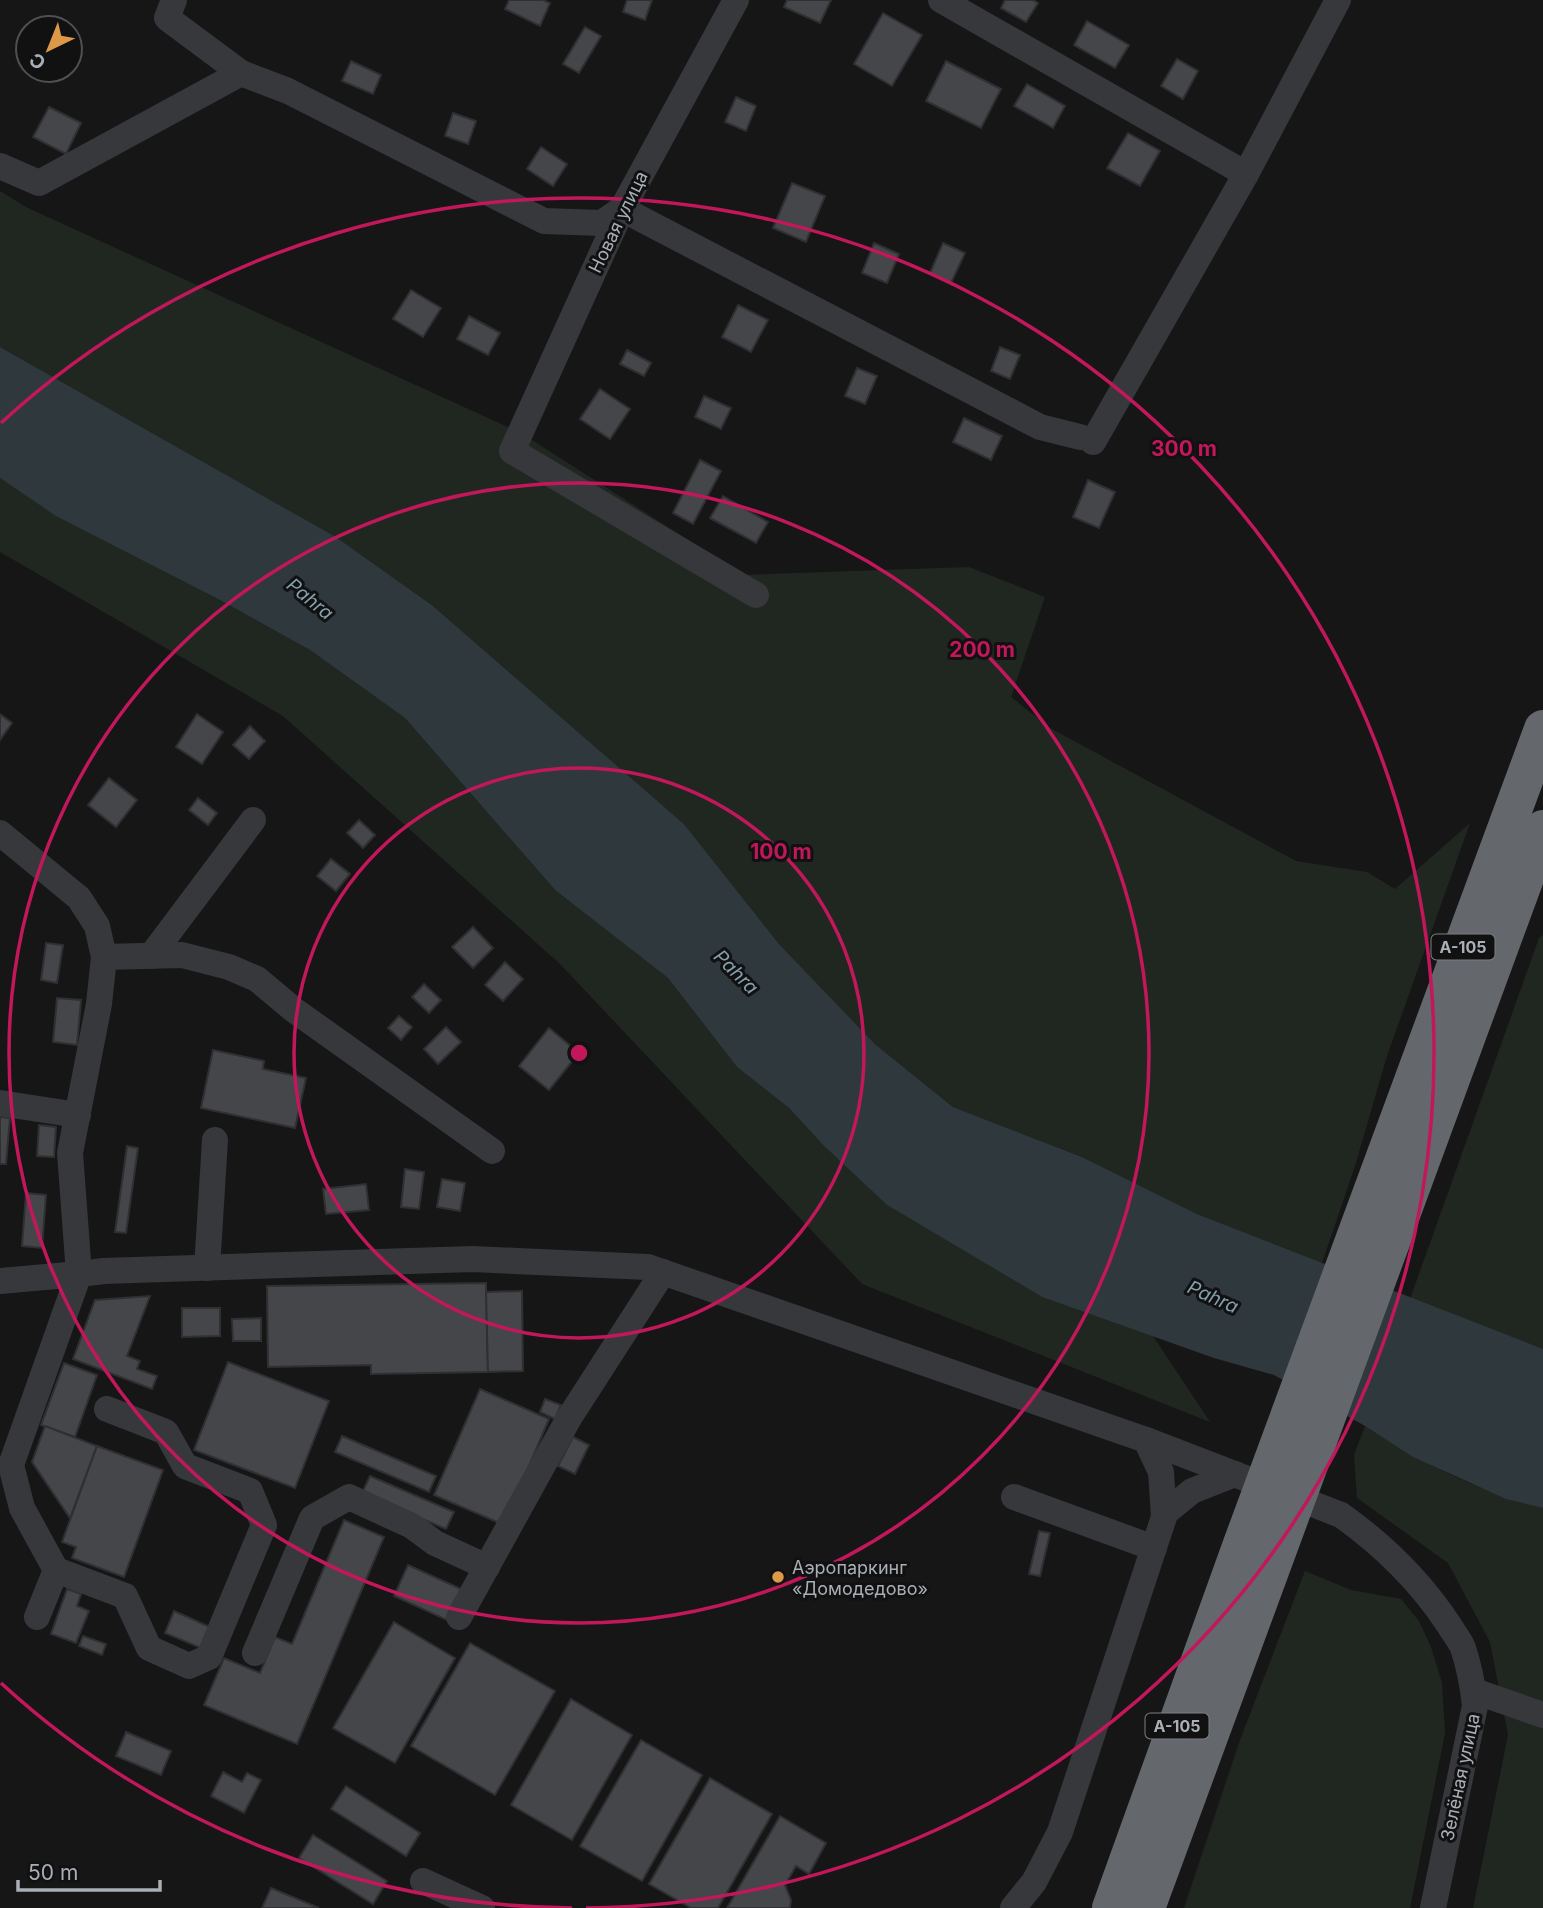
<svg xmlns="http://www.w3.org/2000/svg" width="1543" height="1908" viewBox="0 0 1543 1908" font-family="Inter,sans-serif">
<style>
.green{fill:#202720}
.water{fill:#2f383c}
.building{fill:#45464a;stroke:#303033;stroke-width:2}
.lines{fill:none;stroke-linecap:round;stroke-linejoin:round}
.minor{stroke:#37383c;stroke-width:26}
.highway{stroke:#64676c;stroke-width:38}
.ring{fill:none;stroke:#c2185b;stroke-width:3.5}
.poi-dot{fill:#dd9848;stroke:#111112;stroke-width:2.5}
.labels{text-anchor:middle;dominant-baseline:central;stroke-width:6;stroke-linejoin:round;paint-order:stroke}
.shield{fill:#111112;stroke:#7b8085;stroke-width:2}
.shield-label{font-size:16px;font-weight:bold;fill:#a9afb6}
.street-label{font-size:18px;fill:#a9afb6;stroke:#111112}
.poi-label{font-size:18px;fill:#a9afb6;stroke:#111112;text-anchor:start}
.water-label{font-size:19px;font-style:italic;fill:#849fad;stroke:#111112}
.centre{fill:#c2185b;stroke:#111112;stroke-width:3.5}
.ring-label{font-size:21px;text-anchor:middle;font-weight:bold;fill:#c2185b;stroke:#111112;stroke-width:6;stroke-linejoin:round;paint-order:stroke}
</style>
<rect width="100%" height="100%" fill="#161617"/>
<!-- green -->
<g class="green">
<polygon points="0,191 28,208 521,433 743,575 969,567 1045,597 1011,697 1050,728 1296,861 1367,872 1395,889 1470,823 1387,1056 1355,1166 1322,1263 1197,1214 1082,1157 953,1107 876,1045 779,944 684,824 433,606 336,537 0,347"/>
<polygon points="0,478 57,516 218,599 310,650 405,718 555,890 668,978 737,1067 789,1108 824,1146 887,1205 1042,1297 1153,1336 1210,1422 862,1284 560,964 283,716 0,552"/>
<polygon points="1543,935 1543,1349 1410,1299 1539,938"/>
<path d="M1365,1426c55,36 114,66 178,82v400h-70l35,-173 -18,-93 -42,-79 -91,-65 -3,-43z"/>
<polygon points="1305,1571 1351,1590 1401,1599 1419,1621 1431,1647 1442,1683 1445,1733 1410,1908 1184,1908 1240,1740"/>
</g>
<!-- water -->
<polygon class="water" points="0,347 336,537 433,606 684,824 779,944 876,1045 953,1107 1082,1157 1197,1214 1543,1349 1543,1508 1506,1499 1413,1457 1365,1426 1274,1375 1214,1358 1042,1297 887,1205 824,1146 789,1108 737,1067 668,978 555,890 405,718 310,650 218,599 56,516 0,478"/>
<!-- building -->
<g class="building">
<polygon points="509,0 543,0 550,3 540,26 505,9"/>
<polygon points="627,0 652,0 645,20 623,12"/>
<polygon points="787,0 831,0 820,23 784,7"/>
<polygon points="1005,0 1033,0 1038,3 1026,22 1001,8"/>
<polygon points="883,13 922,35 892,86 854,64"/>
<polygon points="1087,21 1129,45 1115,68 1074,45"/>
<polygon points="585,27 601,36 579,73 563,64"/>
<polygon points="1177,59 1198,71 1183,99 1161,86"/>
<polygon points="351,61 381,75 373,94 342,81"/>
<polygon points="946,61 1001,89 981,128 926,101"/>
<polygon points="1027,84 1065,106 1053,128 1014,106"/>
<polygon points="736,97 756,106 746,131 725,122"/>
<polygon points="49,107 81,123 66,154 33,137"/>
<polygon points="453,113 476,121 468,144 445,136"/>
<polygon points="1128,133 1160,151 1140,186 1107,168"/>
<polygon points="541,147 567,164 553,186 527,169"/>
<polygon points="792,183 825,196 806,242 773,228"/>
<polygon points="874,243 899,254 887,283 862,273"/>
<polygon points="943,243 965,253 951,283 930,273"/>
<polygon points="411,290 441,308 423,337 393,319"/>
<polygon points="738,305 768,320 751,352 722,337"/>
<polygon points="469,316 500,333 488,355 457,339"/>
<polygon points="1000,347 1020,355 1010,379 991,371"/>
<polygon points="627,350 651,363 644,376 620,364"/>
<polygon points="857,368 877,376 865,404 845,396"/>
<polygon points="600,389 630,409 610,439 580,419"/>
<polygon points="704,396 731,408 721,429 695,417"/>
<polygon points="964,418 1002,436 991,460 953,442"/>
<polygon points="700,460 721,471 693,524 673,513"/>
<polygon points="1088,480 1115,492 1099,528 1073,517"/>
<polygon points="723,496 768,522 756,543 710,518"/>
<polygon points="0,714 12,723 0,740"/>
<polygon points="197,714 223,732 202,764 176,747"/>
<polygon points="250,726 265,741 249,759 233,745"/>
<polygon points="109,778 137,800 116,827 88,805"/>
<polygon points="198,798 217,813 208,825 189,810"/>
<polygon points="359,820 375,835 363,848 347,833"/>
<polygon points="331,859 350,874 336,891 317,876"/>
<polygon points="473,927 493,948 473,968 452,947"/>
<polygon points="46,943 63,945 57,983 41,980"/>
<polygon points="505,962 523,979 503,1001 485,985"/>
<polygon points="424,984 441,1000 429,1013 412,997"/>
<polygon points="57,998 81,1000 77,1045 53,1042"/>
<polygon points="399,1016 412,1027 401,1040 388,1028"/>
<polygon points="446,1027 461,1042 438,1064 424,1049"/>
<polygon points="549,1028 579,1053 549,1090 519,1066"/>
<polygon points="213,1050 264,1061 263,1069 306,1078 295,1128 201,1108"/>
<polygon points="0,1117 10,1118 6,1164 0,1164"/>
<polygon points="39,1125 56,1127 54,1157 37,1156"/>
<polygon points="127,1146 138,1148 126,1233 115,1232"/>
<polygon points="405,1169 424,1172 419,1209 401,1207"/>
<polygon points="442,1179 465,1183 460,1211 437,1207"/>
<polygon points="366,1184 369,1210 326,1214 323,1189"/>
<polygon points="26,1193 46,1195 42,1248 22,1246"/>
<polygon points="486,1283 488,1372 371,1374 371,1365 268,1367 267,1286"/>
<polygon points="522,1291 523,1371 488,1372 486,1292"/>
<polygon points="150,1296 127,1356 140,1361 137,1369 157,1376 152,1389 73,1359 95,1300"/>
<polygon points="182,1308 220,1308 220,1336 182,1337"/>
<polygon points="261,1318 261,1341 233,1341 232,1319"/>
<polygon points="228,1362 329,1401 295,1488 194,1450"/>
<polygon points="64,1363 97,1375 75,1437 41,1425"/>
<polygon points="480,1389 549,1419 504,1525 434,1495"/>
<polygon points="545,1399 561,1405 555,1419 540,1412"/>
<polygon points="45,1426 97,1446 70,1518 32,1462"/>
<polygon points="342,1436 436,1476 429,1492 335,1452"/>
<polygon points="573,1437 589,1445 575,1474 558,1466"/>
<polygon points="97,1446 163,1470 124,1577 72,1558 76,1547 62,1542"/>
<polygon points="370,1476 454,1512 446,1529 362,1493"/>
<polygon points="344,1520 384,1537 297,1744 204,1705 224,1658 260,1673 275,1637 292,1644"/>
<polygon points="1039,1531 1050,1533 1040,1576 1029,1574"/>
<polygon points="408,1565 461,1589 447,1620 394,1596"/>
<polygon points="67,1589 81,1594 77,1606 89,1611 76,1643 51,1634"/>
<polygon points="174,1611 210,1627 201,1648 165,1633"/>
<polygon points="394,1622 455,1658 395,1763 333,1728"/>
<polygon points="83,1636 106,1644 102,1655 79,1646"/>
<polygon points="470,1643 555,1691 495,1795 411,1746"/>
<polygon points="571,1699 632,1735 572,1840 511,1805"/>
<polygon points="126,1732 171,1751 161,1775 116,1756"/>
<polygon points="641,1740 702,1775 642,1881 580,1846"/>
<polygon points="223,1772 242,1782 247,1773 261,1780 244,1813 211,1796"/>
<polygon points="710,1778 772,1814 718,1908 691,1908 649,1884"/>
<polygon points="346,1786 420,1833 406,1856 331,1809"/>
<polygon points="780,1816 826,1843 809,1874 796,1866 785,1885 791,1900 790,1908 727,1908"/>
<polygon points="313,1835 387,1881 373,1904 299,1858"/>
<polygon points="271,1888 319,1908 262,1908"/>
</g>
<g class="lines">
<!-- minor -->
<g class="minor">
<polyline points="174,0 167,18 241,73 288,91 544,221 602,223 622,209 1040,427 1080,437"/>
<polyline points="736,0 622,209 512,451 756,595"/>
<polyline points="941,0 1246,174"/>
<polyline points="0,166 39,183 241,73"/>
<polyline points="1093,442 1246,174 1338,0"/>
<path d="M0,833l79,65 18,28 7,31 -5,47 -29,149 9,121 25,-3 368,-12 176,8 498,173 195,75c42,30 79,66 108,110 4,7 11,15 14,23 6,18 10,39 12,58l-42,202"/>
<polyline points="151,956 253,820"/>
<polyline points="104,957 182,955 229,967 257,979 294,1010 492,1151"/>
<polyline points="0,1103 78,1115"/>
<polyline points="207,1268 215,1140"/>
<polyline points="0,1281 79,1274 11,1465 22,1508 56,1570 37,1617"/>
<polyline points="1014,1497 1154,1548"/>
<polyline points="1165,1513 1192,1491 1235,1474"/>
<polyline points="56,1570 125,1596 149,1648 189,1666 209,1657 264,1525 250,1491 185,1466 166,1432 107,1409"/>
<polyline points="459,1617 569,1418 663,1272"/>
<polyline points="255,1653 312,1518 349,1497 412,1526 435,1543 487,1567"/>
<polyline points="1474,1691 1543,1715"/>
<polyline points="423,1881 482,1908"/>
<polyline points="1013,1908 1034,1882 1060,1832 1164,1517 1161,1472 1146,1440"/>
</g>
<!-- highway -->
<g class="highway">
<polyline points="1111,1908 1242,1544 1543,729"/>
<polyline points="1146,1908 1543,829"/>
</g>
</g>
<!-- distance rings -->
<g class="ring">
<circle cx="579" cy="1053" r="285"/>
<circle cx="579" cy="1053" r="570"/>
<path d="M572 1908A855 855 0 0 1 1 1683M1 423A855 855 0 1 1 586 1908"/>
</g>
<!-- markers -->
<circle class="poi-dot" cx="778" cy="1577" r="7"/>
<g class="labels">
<!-- shield labels -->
<g class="shield">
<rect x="1431.5" y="934.5" width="63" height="25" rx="5"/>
<rect x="1145.5" y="1713.5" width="63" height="25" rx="5"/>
</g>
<g class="shield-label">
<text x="1463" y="947">А-105</text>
<text x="1177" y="1726">А-105</text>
</g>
<!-- street labels -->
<g class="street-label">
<text transform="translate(618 222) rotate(-64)">Новая улица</text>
<text transform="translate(1460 1777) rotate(-78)">Зелёная улица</text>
</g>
<!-- poi labels -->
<g class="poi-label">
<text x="792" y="1567">Аэропаркинг<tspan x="792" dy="21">«Домодедово»</tspan></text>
</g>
<!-- water labels -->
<g class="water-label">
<text transform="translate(310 599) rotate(39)">Pahra</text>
<text transform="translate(736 972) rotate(45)">Pahra</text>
<text transform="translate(1213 1297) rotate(24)">Pahra</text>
</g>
</g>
<circle cx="579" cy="1053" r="10" class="centre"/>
<g class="ring-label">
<text x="1184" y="456">300 m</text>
<text x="982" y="657">200 m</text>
<text x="781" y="859">100 m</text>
</g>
<!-- north arrow -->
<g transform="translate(49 49) rotate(223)"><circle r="33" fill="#111112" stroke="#4e5054" stroke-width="2"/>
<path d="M0-5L12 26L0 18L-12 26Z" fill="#dd9848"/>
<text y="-10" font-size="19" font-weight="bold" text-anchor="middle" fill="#a9afb6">С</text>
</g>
<!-- scale -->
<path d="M18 1880v10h142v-10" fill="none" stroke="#a9afb6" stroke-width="3.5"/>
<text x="28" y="1880" font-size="21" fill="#a9afb6" stroke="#111112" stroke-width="5" paint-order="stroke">50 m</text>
</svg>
